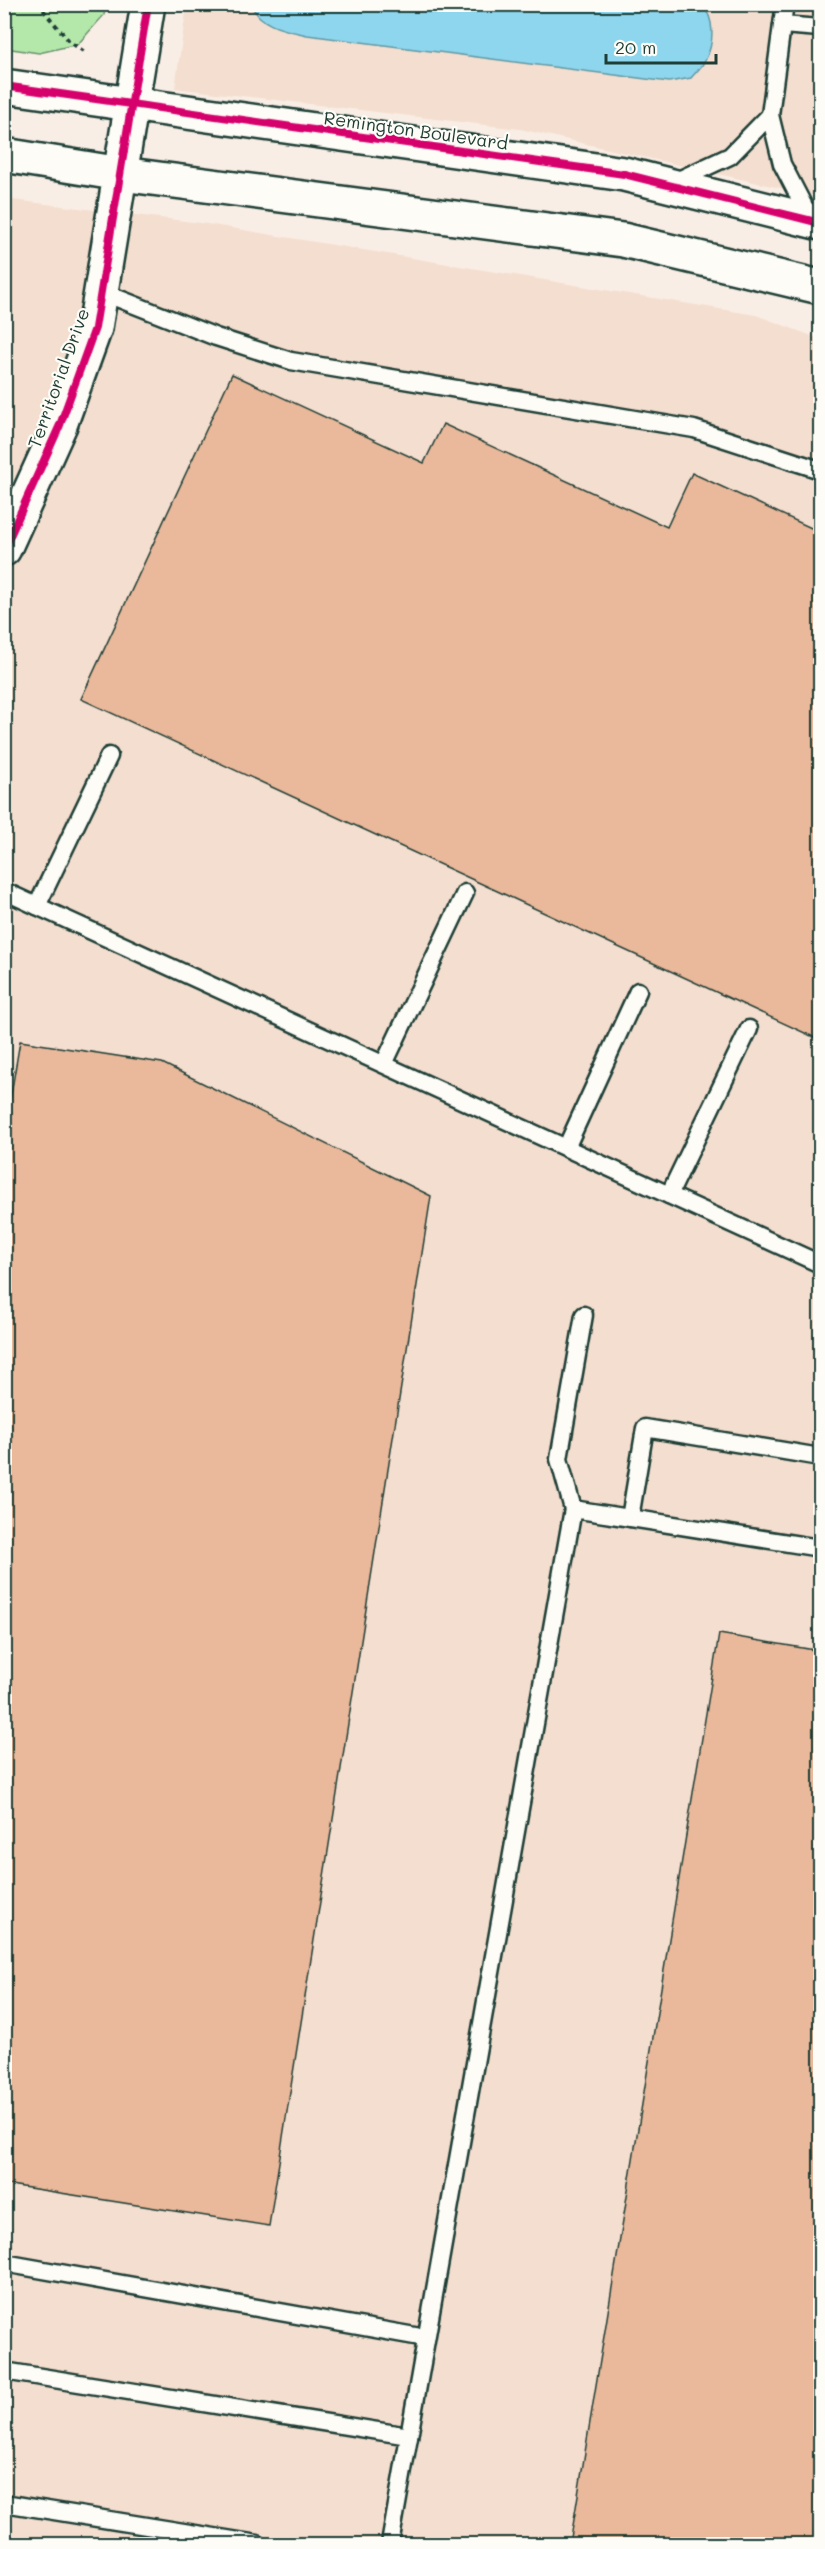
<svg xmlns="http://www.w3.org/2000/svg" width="825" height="2549" viewBox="0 0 825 2549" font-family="Mali,sans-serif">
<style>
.built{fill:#f4decf}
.green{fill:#b4e8aa;stroke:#6a926f;stroke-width:1.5}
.water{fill:#8dd6ee;stroke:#6199a4;stroke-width:1.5}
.building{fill:#eab89b;stroke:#1f3d34;stroke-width:1.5}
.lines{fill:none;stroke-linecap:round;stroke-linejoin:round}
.service-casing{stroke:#1f3d34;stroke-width:21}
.minor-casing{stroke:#1f3d34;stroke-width:38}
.tertiary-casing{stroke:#1f3d34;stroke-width:38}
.path{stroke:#1f3d34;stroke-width:4;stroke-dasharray:4.5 4.5;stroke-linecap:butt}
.service{stroke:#fdfcf7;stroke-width:16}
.minor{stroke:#fdfcf7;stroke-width:33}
.tertiary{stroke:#fdfcf7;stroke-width:33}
.cycleway-casing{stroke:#fdfcf7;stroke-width:11}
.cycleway{stroke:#d6006c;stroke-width:8}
.labels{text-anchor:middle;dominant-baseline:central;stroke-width:4.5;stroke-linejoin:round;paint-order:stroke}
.street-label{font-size:18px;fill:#1f3d34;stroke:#fdfcf7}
</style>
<rect width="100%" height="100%" fill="#f9eee5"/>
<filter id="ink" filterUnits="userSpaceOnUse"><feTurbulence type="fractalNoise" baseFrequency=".0167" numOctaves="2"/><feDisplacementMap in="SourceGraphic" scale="12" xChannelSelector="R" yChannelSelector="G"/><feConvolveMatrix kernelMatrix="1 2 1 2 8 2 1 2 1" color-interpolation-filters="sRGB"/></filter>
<g filter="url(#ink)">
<!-- built -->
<g class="built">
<polygon points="187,5 820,5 820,197 520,129 175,88"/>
<polygon points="5,199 201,223 756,315 820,339 820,2544 5,2544"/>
</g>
<!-- green -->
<polygon class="green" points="5,4 106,4 106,5 104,15 78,44 39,53 5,48"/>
<!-- water -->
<path class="water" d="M251,5h451c13,13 12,38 4,54 -3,7 -11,14 -15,19l-22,4 -362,-47c-21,-5 -46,-8 -56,-30z"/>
<!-- building -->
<g class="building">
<polygon points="232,374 424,463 443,424 667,527 692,473 820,532 820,1040 81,699"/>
<polygon points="20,1041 162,1063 431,1196 269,2226 4,2184 4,1137"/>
<polygon points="719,1634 820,1651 820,2544 570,2544"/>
</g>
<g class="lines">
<defs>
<g id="service">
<polyline points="782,25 820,28"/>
<polyline points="770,115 784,10 783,4"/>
<polyline points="672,183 730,156 770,115 782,164 811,220"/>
<polyline points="102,292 216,337 291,361 694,429 820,470"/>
<polyline points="4,891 820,1264"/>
<polyline points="37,906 109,756"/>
<polyline points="384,1064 465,893"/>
<polyline points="566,1148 638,991"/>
<polyline points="669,1195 749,1029"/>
<polyline points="573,1509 559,1459 584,1315"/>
<polyline points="630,1518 645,1428 820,1457"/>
<polyline points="4,2263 426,2338"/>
<polyline points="4,2371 409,2436"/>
<polyline points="4,2503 258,2544"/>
<polyline points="390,2544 573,1509 820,1548"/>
</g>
<polyline id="minor" points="4,549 60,425 95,328 148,4"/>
<g id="tertiary">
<polyline points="4,86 624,174 820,223"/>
<polyline points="4,155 121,174 623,240 820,287"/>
</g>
</defs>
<!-- service casing -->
<use href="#service" class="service-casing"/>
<!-- minor casing -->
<use href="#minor" class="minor-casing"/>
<!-- tertiary casing -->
<use href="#tertiary" class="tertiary-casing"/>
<!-- path -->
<polyline class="path" points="43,10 70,42 86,53"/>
<!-- service -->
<use href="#service" class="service"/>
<!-- minor -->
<use href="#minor" class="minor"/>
<!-- tertiary -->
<use href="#tertiary" class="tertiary"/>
<defs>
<g id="cycleway">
<polyline points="4,86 624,174 820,223"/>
<polyline points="4,549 60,425 95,328 148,4"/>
</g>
</defs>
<!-- cycleway casing -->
<use href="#cycleway" class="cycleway-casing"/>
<!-- cycleway -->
<use href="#cycleway" class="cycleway"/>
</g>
</g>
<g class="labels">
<!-- street labels -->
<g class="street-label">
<text transform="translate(416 130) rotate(8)">Remington Boulevard</text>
<text transform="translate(58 378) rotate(-70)">Territorial Drive</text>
</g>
</g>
<!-- margin -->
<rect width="825" height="2549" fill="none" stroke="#fdfcf7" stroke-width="24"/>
<rect x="12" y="12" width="801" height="2525" fill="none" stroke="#1f3d34" stroke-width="2" filter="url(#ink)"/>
<!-- scale -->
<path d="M606 54v9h110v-9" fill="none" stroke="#1f3d34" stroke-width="3"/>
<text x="615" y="54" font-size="18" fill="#1f3d34" stroke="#fdfcf7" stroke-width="4.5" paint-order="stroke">20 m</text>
</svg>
